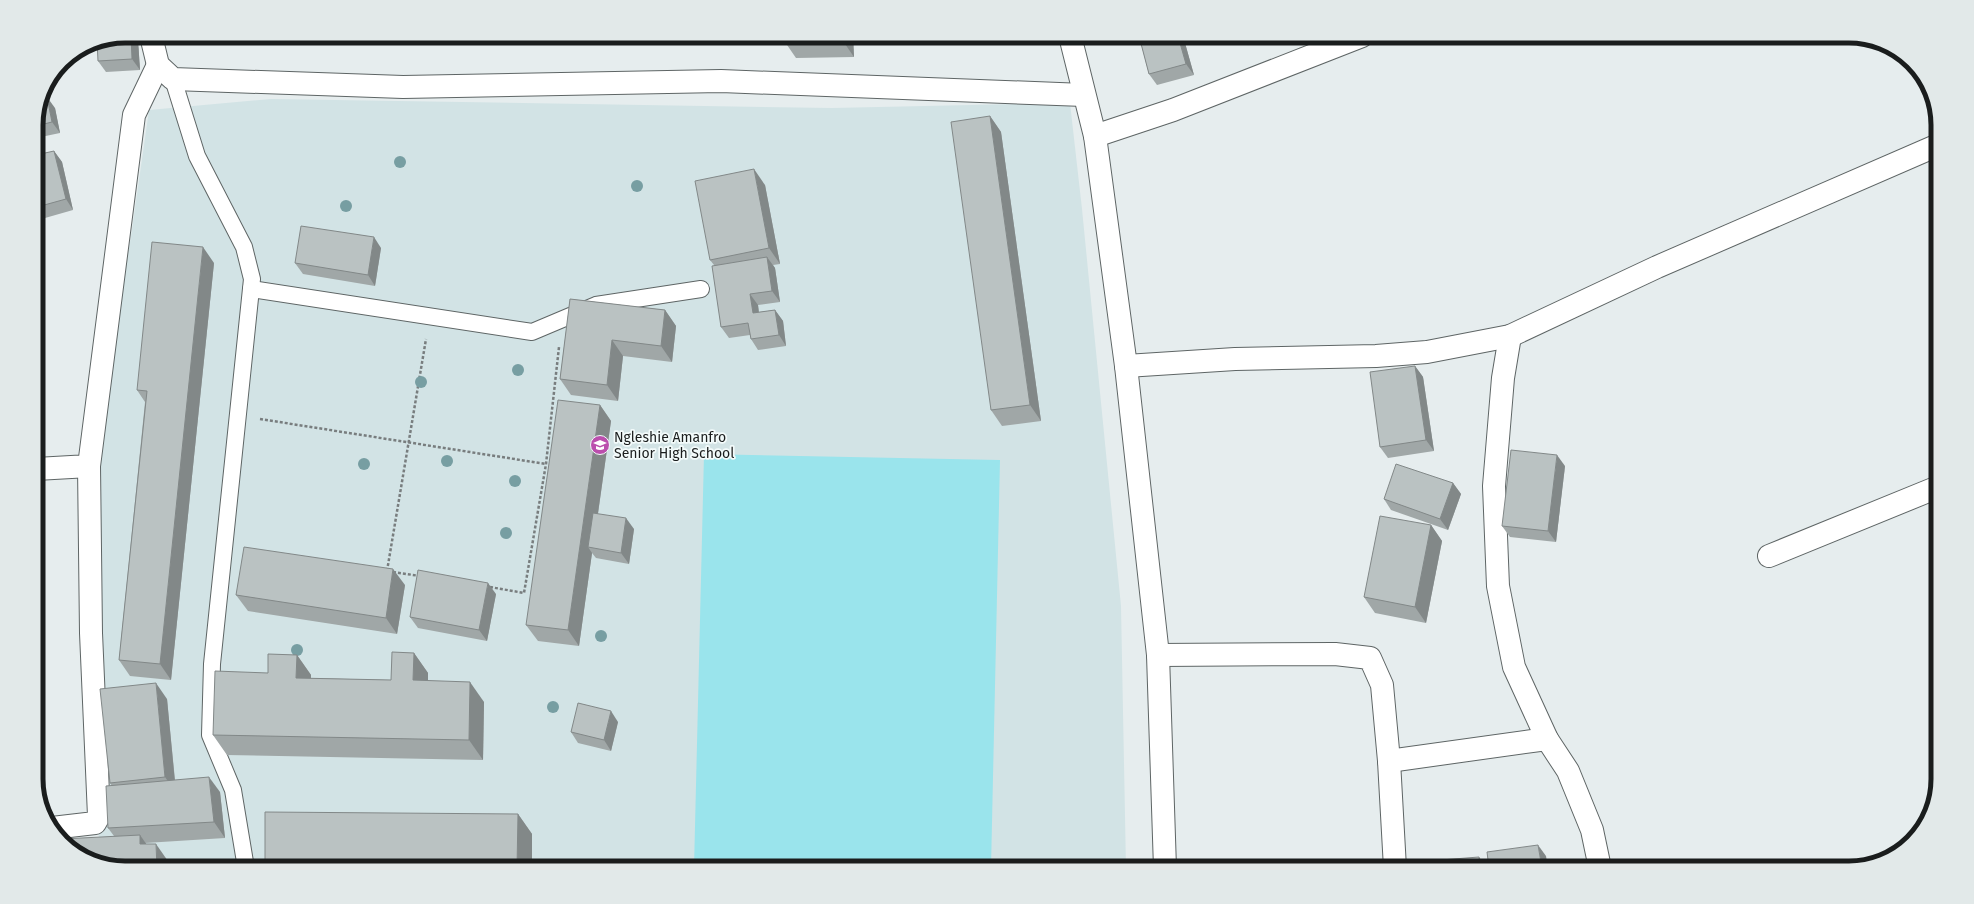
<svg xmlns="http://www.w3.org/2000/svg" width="1974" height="904" viewBox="0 0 1974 904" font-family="'Fira Sans',sans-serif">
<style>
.built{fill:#d2e3e5}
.green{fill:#9ae4ec}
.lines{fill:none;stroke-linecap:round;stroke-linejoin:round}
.service-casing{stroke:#5e6565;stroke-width:18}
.minor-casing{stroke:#5e6565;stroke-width:24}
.tertiary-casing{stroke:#5e6565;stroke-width:24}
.path{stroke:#787d7e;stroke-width:2.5;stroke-dasharray:3 2;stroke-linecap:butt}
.service{stroke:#fff;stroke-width:16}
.minor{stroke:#fff;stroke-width:22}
.tertiary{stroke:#fff;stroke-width:22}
.tree{fill:#779ea2}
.wall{fill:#a0a7a7}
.shaded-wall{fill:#828888}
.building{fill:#bac2c2;stroke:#828888}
.labels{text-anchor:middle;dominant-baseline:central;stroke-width:3.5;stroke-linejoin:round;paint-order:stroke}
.poi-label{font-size:14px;fill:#1a1d1d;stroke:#f3fbfb;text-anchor:start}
.rim{fill:none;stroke:#1a1d1d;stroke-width:5}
</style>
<rect width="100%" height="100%" fill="#e6edee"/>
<!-- built -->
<polygon class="built" points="271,99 832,108 1070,103 1082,209 1121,606 1126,868 125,868 91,861 99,840 85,609 88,488 131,236 149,110"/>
<!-- green -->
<polygon class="green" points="704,454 1000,460 991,868 694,868"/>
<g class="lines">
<defs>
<g id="service">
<polyline points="173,79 197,156 244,247 252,279 212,664 210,735 233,790 246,868"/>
<polyline points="251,289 532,332 596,305 701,289"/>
</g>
<g id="minor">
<polyline points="151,36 158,65 173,79 403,87 721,81 1084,95"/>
<polyline points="1095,136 1173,110 1362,36"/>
<polyline points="1510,336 1503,378 1494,486 1498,586 1514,667 1547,739 1568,771 1592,830 1600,868"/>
<polyline points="1126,366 1235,359 1376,356 1427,352 1510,336 1657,267 1938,145"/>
<polyline points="36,469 89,466 134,115 158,65"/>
<polyline points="1769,556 1938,487"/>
<polyline points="1158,655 1335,654 1370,658 1382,685 1389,761 1395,868"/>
<polyline points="1389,761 1547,739"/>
<polyline points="52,828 95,823 99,816 91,633 89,466"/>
</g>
<polyline id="tertiary" points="1070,36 1095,136 1126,366 1158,655 1165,868"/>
</defs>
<!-- service casing -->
<use href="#service" class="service-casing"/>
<!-- minor casing -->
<use href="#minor" class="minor-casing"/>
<!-- tertiary casing -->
<use href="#tertiary" class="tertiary-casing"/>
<!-- path -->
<g class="path">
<polyline points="260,419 546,464"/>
<polyline points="387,571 426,339"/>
<polyline points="393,572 420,576"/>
<polyline points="490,587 524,593 546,464 559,347"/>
</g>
<!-- service -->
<use href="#service" class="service"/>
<!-- minor -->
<use href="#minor" class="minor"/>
<!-- tertiary -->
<use href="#tertiary" class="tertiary"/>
</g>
<!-- trees -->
<g class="tree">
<circle cx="400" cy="162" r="6"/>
<circle cx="637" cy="186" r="6"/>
<circle cx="346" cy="206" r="6"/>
<circle cx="518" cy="370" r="6"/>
<circle cx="421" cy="382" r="6"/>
<circle cx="447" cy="461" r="6"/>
<circle cx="364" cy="464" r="6"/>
<circle cx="515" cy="481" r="6"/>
<circle cx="506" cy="533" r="6"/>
<circle cx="601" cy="636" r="6"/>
<circle cx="297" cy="650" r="6"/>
<circle cx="553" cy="707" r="6"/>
</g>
<!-- wall -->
<g class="wall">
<polygon points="853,36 854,57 796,58 785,42"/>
<polygon points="1139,36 1183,36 1194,75 1157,85 1149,74"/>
<polygon points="138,40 140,70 106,72 98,61"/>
<polygon points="55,108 60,133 36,138 36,119"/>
<polygon points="990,116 1001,132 1041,421 1002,426 991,410"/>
<polygon points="54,151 62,162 73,210 45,218 37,207"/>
<polygon points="765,185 780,264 773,265 775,268 780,302 758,305 759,312 775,310 783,321 786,346 758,350 751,339 750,335 729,338 721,327 714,265 710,260"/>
<polygon points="381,248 375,286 303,274 295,263"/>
<polygon points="214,263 171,680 130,676 119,660 145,402 137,390"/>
<polygon points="570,299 665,310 676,326 672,362 623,356 618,401 571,395 560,379"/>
<polygon points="1415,366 1423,377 1434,451 1388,458 1380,447"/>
<polygon points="600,405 611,421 598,514 634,529 629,564 596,558 592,553 579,646 538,641 526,625"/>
<polygon points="1565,466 1556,542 1510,537 1502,526"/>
<polygon points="1453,483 1461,494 1448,530 1391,510 1384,499"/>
<polygon points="1431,525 1442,541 1426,623 1375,613 1364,597"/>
<polygon points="405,585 397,634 248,611 236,595"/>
<polygon points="496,594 487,641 418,628 410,617"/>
<polygon points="414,653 428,673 428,681 484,702 483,760 227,755 213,735 268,673 297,655 311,675 311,678 391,680"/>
<polygon points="167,699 175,780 220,792 225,838 145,843 170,864 170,868 125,868 114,836 108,828 112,786 110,783"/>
<polygon points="618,722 611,751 578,743 571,732"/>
<polygon points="518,814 532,834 532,868 265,868"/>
</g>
<!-- shaded-wall -->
<g class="shaded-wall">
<polygon points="131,36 135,36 138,40 140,70 132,59"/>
<polygon points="842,36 853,36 854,57 843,41"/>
<polygon points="1178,36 1183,36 1194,75 1186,64"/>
<polygon points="47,97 55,108 60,133 52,122"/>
<polygon points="990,116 1001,132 1041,421 1030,405"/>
<polygon points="54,151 62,162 73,210 66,199"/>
<polygon points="754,169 765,185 780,264 769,248"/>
<polygon points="374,237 381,248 375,286 368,275"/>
<polygon points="203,247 214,263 171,680 160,664"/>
<polygon points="767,257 775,268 780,302 772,291"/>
<polygon points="750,294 758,305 760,324 753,313"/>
<polygon points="665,310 676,326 672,362 661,346"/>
<polygon points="775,310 783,321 786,346 779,335"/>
<polygon points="612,340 623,356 618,401 607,385"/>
<polygon points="1415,366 1423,377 1434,451 1426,440"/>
<polygon points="600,405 611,421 593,548 588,547 592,553 579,646 568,630"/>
<polygon points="1557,455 1565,466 1556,542 1548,531"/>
<polygon points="1453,483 1461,494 1448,530 1440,519"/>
<polygon points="626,518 634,529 629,564 621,553"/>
<polygon points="1431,525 1442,541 1426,623 1415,607"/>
<polygon points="393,569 405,585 397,634 386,618"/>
<polygon points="488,583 496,594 487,641 479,630"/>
<polygon points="414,653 428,673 428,701 413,680"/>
<polygon points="297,655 311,675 310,698 296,678"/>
<polygon points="470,682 484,702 483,760 469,740"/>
<polygon points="156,683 167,699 176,793 165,777"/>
<polygon points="611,711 618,722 611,751 604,740"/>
<polygon points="209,777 220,792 225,838 214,822"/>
<polygon points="518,814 532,834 532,868 517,868"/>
<polygon points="140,835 154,855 140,844"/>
<polygon points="156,844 170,864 170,868 157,868"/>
<polygon points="1538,845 1546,856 1548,868 1542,868"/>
<polygon points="1479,857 1487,868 1480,868"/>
</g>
<!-- building -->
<g class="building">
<polygon points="125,36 131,36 132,59 98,61 97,41"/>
<polygon points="785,36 842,36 843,41 785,42"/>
<polygon points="1139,36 1178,36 1186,64 1149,74"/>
<polygon points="47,97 52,122 36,126 36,119 41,98"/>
<polygon points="990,116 1030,405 991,410 951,122"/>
<polygon points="54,151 66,199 37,207 36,203 36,155"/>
<polygon points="754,169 769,248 710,260 695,181"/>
<polygon points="301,226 374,237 368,275 295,263"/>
<polygon points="152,242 203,247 160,664 119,660 147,391 137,390"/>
<polygon points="767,257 772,291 750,294 753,313 775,310 779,335 751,339 748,323 721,327 712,266"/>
<polygon points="570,299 665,310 661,346 612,340 607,385 560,379"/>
<polygon points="1415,366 1426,440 1380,447 1370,372"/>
<polygon points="558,400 600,405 568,630 526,625"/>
<polygon points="1511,450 1557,455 1548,531 1502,526"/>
<polygon points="1396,464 1453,483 1440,519 1384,499"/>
<polygon points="593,513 626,518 621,553 588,547"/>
<polygon points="1380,516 1431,525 1415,607 1364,597"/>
<polygon points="244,547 393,569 386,618 236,595"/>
<polygon points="418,570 488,583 479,630 410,617"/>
<polygon points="392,652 414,653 413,680 470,682 469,740 213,735 215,671 268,673 268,654 297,655 296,678 391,680"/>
<polygon points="156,683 165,777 110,783 100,689"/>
<polygon points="578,703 611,711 604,740 571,732"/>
<polygon points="209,777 214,822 108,828 106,786"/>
<polygon points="265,812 518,814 517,868 497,868 497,866 282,865 282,868 265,868"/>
<polygon points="140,835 140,844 156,844 157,868 125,868 91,861 62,839"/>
<polygon points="1538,845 1542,868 1489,868 1487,852"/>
<polygon points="1479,857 1480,868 1428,868 1428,861"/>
</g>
<!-- icons -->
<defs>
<symbol id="school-disc" viewBox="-11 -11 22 22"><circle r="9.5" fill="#bb4ead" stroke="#f3fbfb"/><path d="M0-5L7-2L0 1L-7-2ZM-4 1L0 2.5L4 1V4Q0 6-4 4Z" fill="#fff"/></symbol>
</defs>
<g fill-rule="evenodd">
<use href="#school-disc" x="589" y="434" width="22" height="22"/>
</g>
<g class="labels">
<!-- poi labels -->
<g class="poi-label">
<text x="614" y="437">Ngleshie Amanfro<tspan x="614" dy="16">Senior High School</tspan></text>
</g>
</g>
<!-- crop -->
<path d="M0 0H1974V904H0ZM125 43H1849A82 82 0 0 1 1931 125V779A82 82 0 0 1 1849 861H125A82 82 0 0 1 43 779V125A82 82 0 0 1 125 43Z" fill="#e2e9e9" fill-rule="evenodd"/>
<path class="rim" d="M125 43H1849A82 82 0 0 1 1931 125V779A82 82 0 0 1 1849 861H125A82 82 0 0 1 43 779V125A82 82 0 0 1 125 43Z"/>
</svg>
